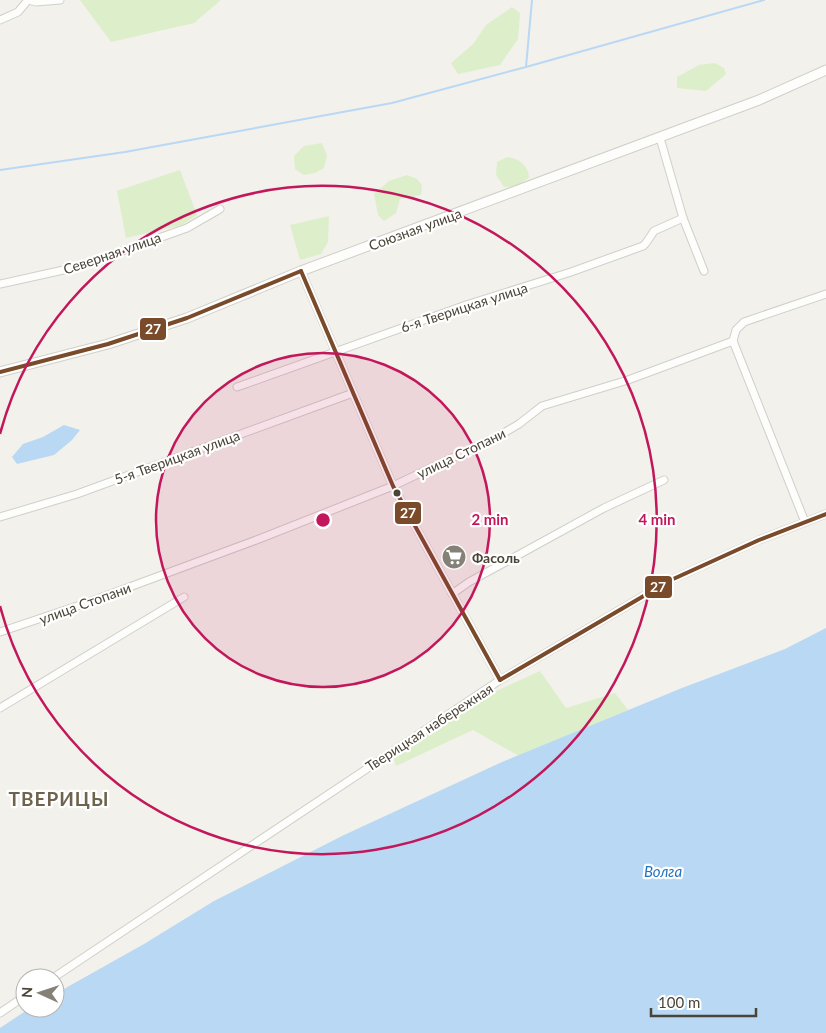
<svg xmlns="http://www.w3.org/2000/svg" width="826" height="1033" viewBox="0 0 826 1033" font-family="Lato,sans-serif">
<style>
.green{fill:#ddefca}
.water{fill:#b9d8f4}
.lines{fill:none;stroke-linecap:round;stroke-linejoin:round}
.stream{stroke:#b9d8f4;stroke-width:2}
.minor-casing{stroke:#d0cfc9;stroke-width:9}
.tertiary-casing{stroke:#d0cfc9;stroke-width:11}
.minor{stroke:#fdfdfc;stroke-width:7}
.tertiary{stroke:#fdfdfc;stroke-width:9}
.bus-1-casing{stroke:#fff;stroke-width:8}
.bus-1{stroke:#7a4b2a;stroke-width:4}
.ring{fill:none;stroke:#c2185b;stroke-width:2.5}
.bus-dot{fill:#4a4436;stroke:#fff;stroke-width:2}
.labels{text-anchor:middle;dominant-baseline:central;stroke-width:4.5;stroke-linejoin:round;paint-order:stroke}
.street-label{font-size:14px;fill:#4a4436;stroke:#fff}
.poi-label{font-size:14px;font-weight:bold;fill:#4a4436;stroke:#fff;text-anchor:start}
.water-label{font-size:15px;font-style:italic;fill:#2473c2;stroke:#fff}
.district-label{font-size:19px;font-weight:bold;letter-spacing:1px;fill:#6e634c;stroke:#fff}
.centre{fill:#c2185b;stroke:#fff;stroke-width:2.5}
.ring-label{font-size:15px;text-anchor:middle;font-weight:bold;fill:#c2185b;stroke:#fff;stroke-width:4.5;stroke-linejoin:round;paint-order:stroke}
.line-badge{stroke:#fff;stroke-width:2}
.badge-label{font-size:14px;text-anchor:middle;font-weight:bold;fill:#fff}
</style>
<rect width="100%" height="100%" fill="#f2f1ec"/>
<!-- green -->
<g class="green">
<polygon points="80,0 221,0 194,23 111,42"/>
<polygon points="512,7 520,13 518,39 500,65 458,74 451,63 473,44 486,25"/>
<polygon points="715,63 724,68 726,74 706,91 677,88 677,77 699,65"/>
<polygon points="322,143 327,156 324,168 315,173 304,175 295,169 294,156 304,146"/>
<path d="M507,157c11,1 22,9 22,21l-13,8 -12,1 -8,-12 1,-13z"/>
<polygon points="180,170 197,215 182,225 126,238 117,191"/>
<polygon points="407,175 417,179 422,185 421,195 400,199 396,213 384,221 378,215 374,194 389,181"/>
<polygon points="329,216 328,242 321,254 300,260 290,225"/>
<polygon points="540,671 566,708 615,693 628,710 519,756 473,730 396,766 393,756 494,692"/>
</g>
<!-- water -->
<g class="water">
<polygon points="64,425 80,430 72,440 54,455 17,464 12,457 23,444 43,437"/>
<polygon points="826,628 826,1033 0,1033 0,1028 30,1008 55,1008 55,994 144,944 214,901 344,835 502,762 682,688 785,649"/>
</g>
<g class="lines">
<!-- stream -->
<g class="stream">
<polyline points="526,67 532,0"/>
<polyline points="0,170 125,152 392,103 526,67 764,0"/>
</g>
<defs>
<g id="minor">
<polyline points="28,0 36,2 60,0"/>
<polyline points="0,20 18,12 28,0"/>
<polyline points="660,138 683,218 704,271"/>
<polyline points="301,271 393,486 500,680"/>
<polyline points="0,284 77,267 187,228 220,209"/>
<polyline points="733,341 805,522"/>
<polyline points="733,341 736,330 744,322 826,294"/>
<polyline points="237,387 466,305 571,272 643,246 646,243 654,231 683,218"/>
<polyline points="0,517 77,494 353,393"/>
<polyline points="452,594 469,582 604,508 664,480"/>
<polyline points="0,632 89,602 259,539 393,486 502,434 519,424 542,406 628,380 733,341"/>
<polyline points="0,708 184,597"/>
<polyline points="53,978 500,680 671,580 759,540 826,514"/>
<polyline points="0,1013 25,996"/>
</g>
<polyline id="tertiary" points="0,372 108,344 187,318 301,271 759,100 826,70"/>
</defs>
<!-- minor casing -->
<use href="#minor" class="minor-casing"/>
<!-- tertiary casing -->
<use href="#tertiary" class="tertiary-casing"/>
<!-- minor -->
<use href="#minor" class="minor"/>
<!-- tertiary -->
<use href="#tertiary" class="tertiary"/>
<defs>
<g id="bus-1">
<polyline points="301,271 393,486 500,680"/>
<polyline points="0,372 108,344 187,318 301,271"/>
<polyline points="500,680 671,580 759,540 826,514"/>
</g>
</defs>
<!-- bus-1 casing -->
<use href="#bus-1" class="bus-1-casing"/>
<!-- bus-1 -->
<use href="#bus-1" class="bus-1"/>
</g>
<!-- distance rings -->
<circle cx="323" cy="520" r="167" fill="#c2185b" fill-opacity=".12"/>
<g class="ring">
<circle cx="323" cy="520" r="167"/>
<path d="M0 434A334 334 0 1 1 0 606"/>
</g>
<!-- icons -->
<defs>
<symbol id="supermarket-disc" viewBox="-11 -11 22 22"><circle r="9.5" fill="#858176" stroke="#fff"/><path d="M-6-5.5h2.5l.6 2H6L4.5 2H-2.5L-4.4-4H-6ZM-1.5 3.2a1.3 1.3 0 1 0 .1 0ZM3 3.2a1.3 1.3 0 1 0 .1 0Z" fill="#fff"/></symbol>
</defs>
<g fill-rule="evenodd">
<use href="#supermarket-disc" x="440" y="543" width="28" height="28"/>
</g>
<!-- markers -->
<circle class="bus-dot" cx="397" cy="493" r="4.5"/>
<g class="labels">
<!-- street labels -->
<g class="street-label">
<text transform="translate(415 229) rotate(-20)">Союзная улица</text>
<text transform="translate(112 253) rotate(-19)">Северная улица</text>
<text transform="translate(464 307) rotate(-18)">6-я Тверицкая улица</text>
<text transform="translate(461 453) rotate(-26)">улица Стопани</text>
<text transform="translate(177 457) rotate(-20)">5-я Тверицкая улица</text>
<text transform="translate(85 603) rotate(-20)">улица Стопани</text>
<text transform="translate(429 727) rotate(-33)">Тверицкая набережная</text>
</g>
<!-- poi labels -->
<g class="poi-label">
<text x="472" y="557">Фасоль</text>
</g>
<!-- water labels -->
<g class="water-label">
<text x="663" y="871">Волга</text>
</g>
<!-- district labels -->
<g class="district-label">
<text x="59" y="798">ТВЕРИЦЫ</text>
</g>
</g>
<circle cx="323" cy="520" r="8" class="centre"/>
<g class="ring-label">
<text x="490" y="525">2 min</text>
<text x="657" y="525">4 min</text>
</g>
<g class="line-badge">
<rect x="139" y="317" width="28" height="24" rx="5" fill="#7a4b2a"/>
<rect x="394" y="501" width="28" height="24" rx="5" fill="#7a4b2a"/>
<rect x="644" y="575" width="29" height="24" rx="5" fill="#7a4b2a"/>
</g>
<g class="badge-label">
<text x="153" y="334">27</text>
<text x="408" y="518">27</text>
<text x="658" y="592">27</text>
</g>
<!-- north arrow -->
<g transform="translate(40 993) rotate(273)"><circle r="24" fill="#ffffff" stroke="#b7b4af"/>
<path d="M0-4L9 19L0 12L-9 19Z" fill="#858176"/>
<text y="-8" font-size="14" font-weight="bold" text-anchor="middle" fill="#4a4436">N</text>
</g>
<!-- scale -->
<path d="M651 1008v8h105v-8" fill="none" stroke="#4a4436" stroke-width="2.5"/>
<text x="658" y="1008" font-size="15" fill="#4a4436" stroke="#ffffff" stroke-width="4" paint-order="stroke">100 m</text>
</svg>
